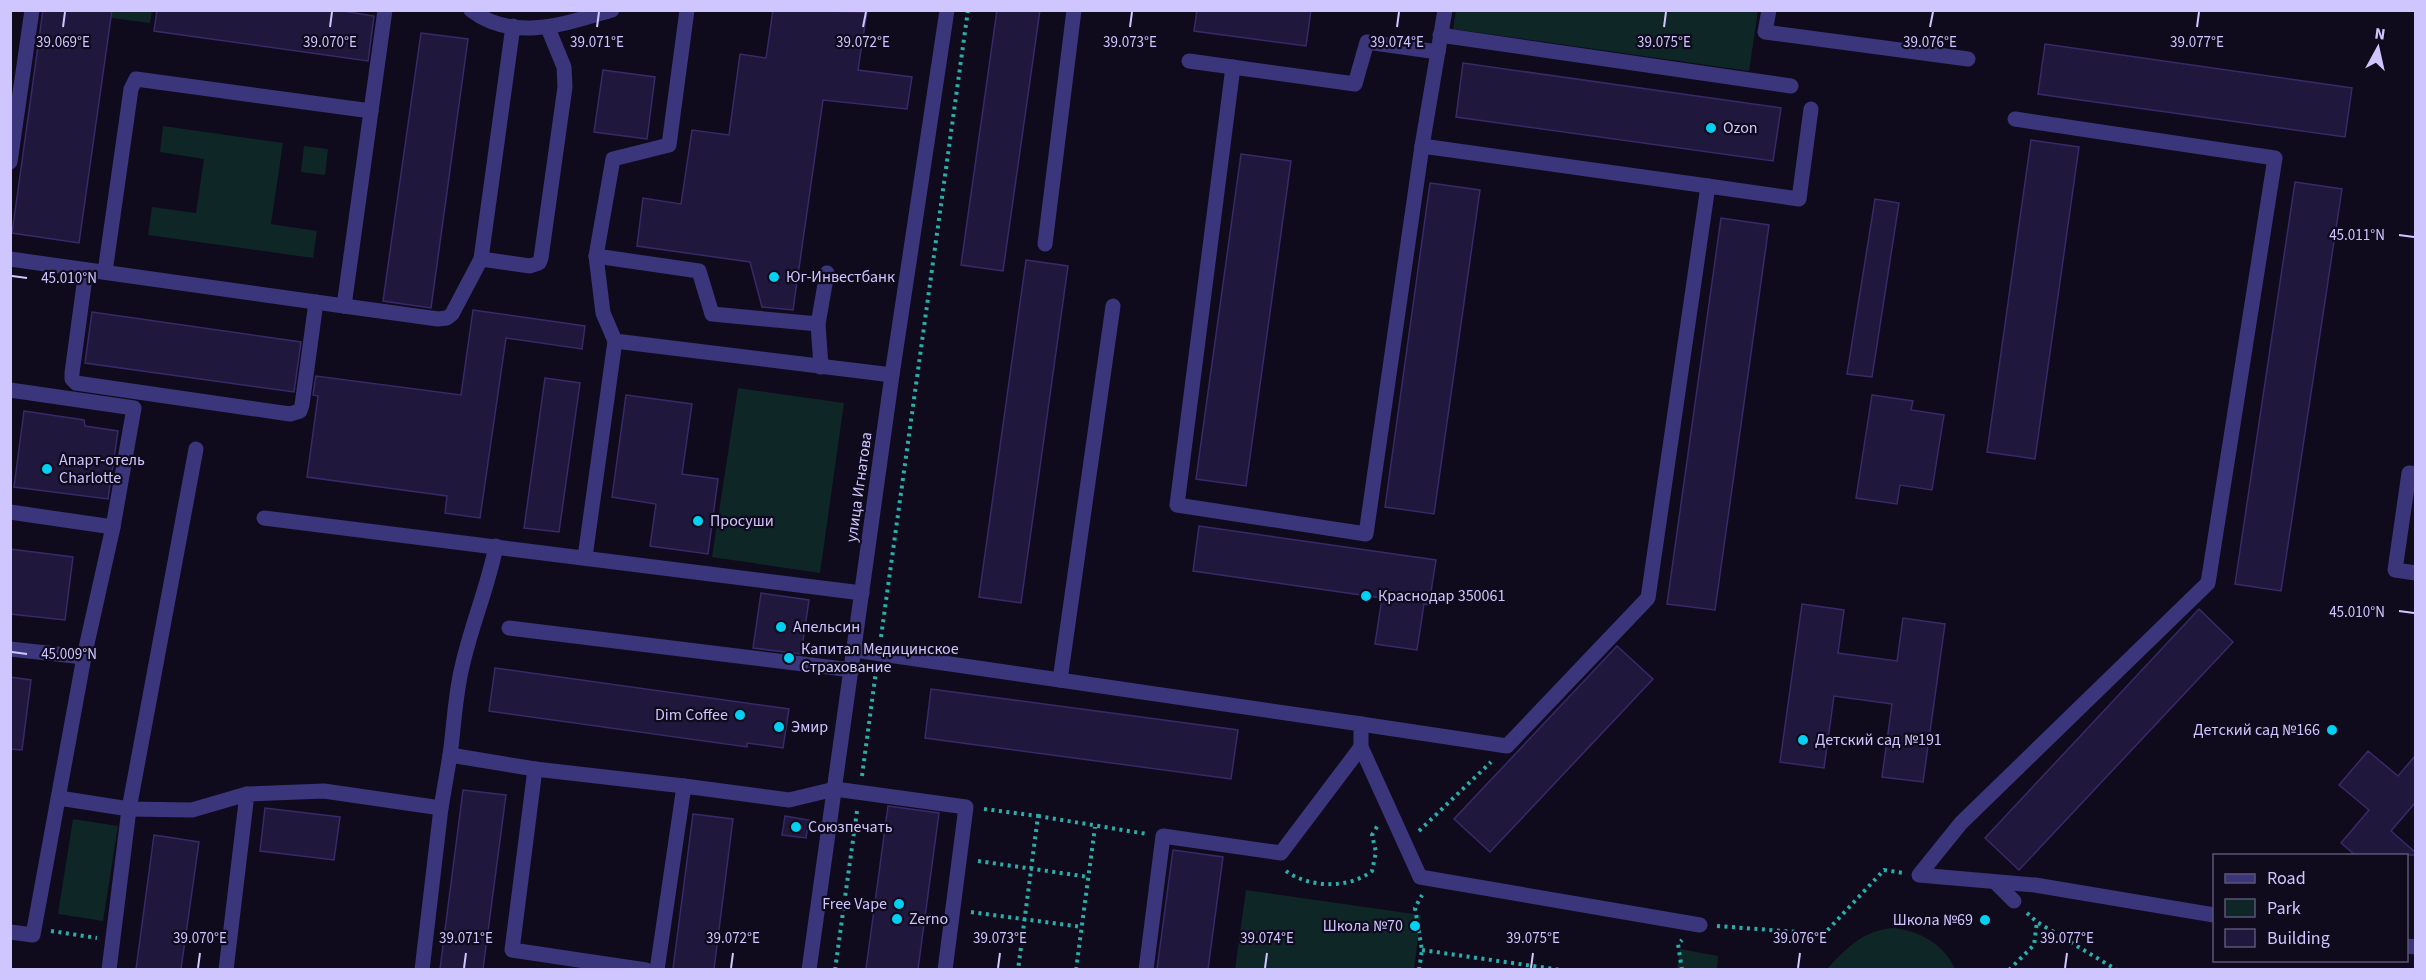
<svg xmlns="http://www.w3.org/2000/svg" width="2426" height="980" viewBox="0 0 2426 980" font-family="'Source Sans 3',sans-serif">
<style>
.green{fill:#0e2626}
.building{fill:#20173d;stroke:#382969;stroke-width:1.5}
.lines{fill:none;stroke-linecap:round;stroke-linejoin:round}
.path{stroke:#2baeaa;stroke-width:4;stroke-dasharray:3 4.5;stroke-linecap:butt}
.minor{stroke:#3b357c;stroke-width:15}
.ticks{fill:none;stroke:#cfc6ff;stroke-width:2}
.poi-dot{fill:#00d0f1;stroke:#0f0b1c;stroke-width:2}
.labels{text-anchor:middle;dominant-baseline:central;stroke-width:4.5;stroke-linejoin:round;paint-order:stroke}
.poi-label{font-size:16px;fill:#cfc6ff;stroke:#0f0b1c;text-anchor:start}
.street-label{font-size:16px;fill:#cfc6ff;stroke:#0f0b1c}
.ticks-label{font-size:15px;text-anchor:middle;fill:#cfc6ff;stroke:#0f0b1c;stroke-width:4.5;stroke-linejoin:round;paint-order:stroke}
</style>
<rect width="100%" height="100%" fill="#0f0b1c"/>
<!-- green -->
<g class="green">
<polygon points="1456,10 1758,10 1758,11 1749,71 1453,29"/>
<polygon points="59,11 152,11 150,23"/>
<polygon points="163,126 283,143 271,224 317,231 313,258 148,235 152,207 196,213 204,159 160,152"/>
<polygon points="304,146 328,149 325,175 301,172"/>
<polygon points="738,388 844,403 820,573 712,557"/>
<polygon points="73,819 118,826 103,921 58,914"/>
<polygon points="1246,890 1421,915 1414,969 1235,969"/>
<path d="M1894,928c26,3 51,17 61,41h-128c20,-21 36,-39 67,-41z"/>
<polygon points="1680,949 1718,956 1717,969 1677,969"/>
</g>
<!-- building -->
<g class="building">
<polygon points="43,10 112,10 79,243 12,233"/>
<polygon points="157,10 337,10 374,16 368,61 154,31"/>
<polygon points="773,10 867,12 858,70 912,77 907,109 823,100 793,310 762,307 750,262 637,246 643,198 681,204 692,130 729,135 740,54 766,58"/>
<polygon points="997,10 1040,10 1003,271 961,265"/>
<polygon points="1197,10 1311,10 1306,46 1194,31"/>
<polygon points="421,33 468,39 431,308 383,301"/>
<polygon points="2045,44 2352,88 2345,137 2038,94"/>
<polygon points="1463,63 1781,108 1773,161 1456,117"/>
<polygon points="603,70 655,77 647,139 594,132"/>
<polygon points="2031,140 2079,147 2035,459 1987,452"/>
<polygon points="1241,154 1291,161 1246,486 1196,479"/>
<polygon points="2295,182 2342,189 2281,591 2235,584"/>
<polygon points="1430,183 1480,190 1434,514 1385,507"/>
<polygon points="1875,199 1899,203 1872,377 1847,374"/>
<polygon points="1721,218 1769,225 1715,610 1667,604"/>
<polygon points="1026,260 1068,266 1021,603 979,597"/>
<polygon points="473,310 585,326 582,349 506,338 480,518 445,513 447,496 307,477 318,396 313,395 316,376 461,395"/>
<polygon points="92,312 301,342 294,392 85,363"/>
<polygon points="545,378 580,383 559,532 524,528"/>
<polygon points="626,395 692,404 682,474 718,479 708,554 650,546 656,504 612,497"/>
<polygon points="1872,395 1913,401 1911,410 1944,415 1932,490 1900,485 1897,504 1856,498"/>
<polygon points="24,411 84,420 85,426 118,431 108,499 14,487"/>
<polygon points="1199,526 1436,560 1429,605 1424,604 1417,650 1375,644 1382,598 1193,571"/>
<polygon points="10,549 73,557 65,620 10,614"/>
<polygon points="761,593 809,600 801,654 753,648"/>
<polygon points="1802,604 1844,610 1838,653 1897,661 1903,618 1945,624 1923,782 1882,777 1892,704 1834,696 1824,768 1780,762"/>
<polygon points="2199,609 2233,642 2019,870 1985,838"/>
<polygon points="1617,646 1653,679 1490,852 1454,819"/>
<polygon points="495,668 789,709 783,748 747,743 747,747 489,711"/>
<polygon points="10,677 31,680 22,750 10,749"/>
<polygon points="931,689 1238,730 1231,779 925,738"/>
<polygon points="2368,751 2398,776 2415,756 2415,803 2391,831 2415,852 2415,855 2355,855 2341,843 2369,810 2339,785"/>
<polygon points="463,790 506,795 483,969 440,969"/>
<polygon points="888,806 939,813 918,969 866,969"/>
<polygon points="265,808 340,817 334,860 260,851"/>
<polygon points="693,814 733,819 714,969 673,969"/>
<polygon points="785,816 809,820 806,838 782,835"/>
<polygon points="154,835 199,842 181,969 136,969"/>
<polygon points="1173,850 1223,857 1208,969 1157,969"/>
</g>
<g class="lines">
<!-- path -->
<g class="path">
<polyline points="881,637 968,10"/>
<polyline points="862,776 876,671"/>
<polyline points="984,809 1038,816 1018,970"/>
<polyline points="1038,816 1147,834"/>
<polyline points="1419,831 1491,762"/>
<polyline points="978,861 1089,877"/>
<path d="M1286,871c23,17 63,18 86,0l4,-19 -4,-17 6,-10"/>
<polyline points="971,912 1082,927"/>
<polyline points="2027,913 2037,922 2117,970"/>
<polyline points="1717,926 1824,934 1884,870 1904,873"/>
<polyline points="51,931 97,938"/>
<polyline points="1422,950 1561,970"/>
<polyline points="835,970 857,811"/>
<polyline points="1076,970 1095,827"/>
<polyline points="1419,970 1422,950 1415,908 1422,895"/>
<polyline points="1682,970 1678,944 1682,940"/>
<polyline points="2009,970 2034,945 2037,922"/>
</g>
<!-- minor -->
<g class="minor">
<path d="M471,10c43,33 96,13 141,0"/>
<polyline points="687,10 669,145 613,159 596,256 603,313 615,341 892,375"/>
<polyline points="1769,10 1765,32 1968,59"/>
<polyline points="1440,35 1791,86"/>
<polyline points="1189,61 1355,84 1367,42 1438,52"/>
<polyline points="1233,67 1177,505 1366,534 1422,146 1445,10"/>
<polyline points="371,111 385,10"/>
<polyline points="2015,119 2275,158 2208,583 1961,823 1919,875 2035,885 2214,915"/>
<polyline points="10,162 32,10"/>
<polyline points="1708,186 1799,199 1811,109"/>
<polyline points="1045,244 1074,10"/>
<polyline points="596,256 699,271 712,314 818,324"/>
<polyline points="10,259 344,306 371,111 136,79 131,89 105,272"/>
<polyline points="481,259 530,266 539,263 541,258 565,87 564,67 548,28"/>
<polyline points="86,270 72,373 72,379 76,383 290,414 300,411 302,405 316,302"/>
<polyline points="344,306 438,319 447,318 452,314 481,259 513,26"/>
<polyline points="821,367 818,324 827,273"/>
<polyline points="10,390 134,408 113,527"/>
<polyline points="196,449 129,809 192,810 247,794"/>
<polyline points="2416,474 2409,473 2395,570 2416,573"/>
<polyline points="10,512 113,527 84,657 33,935 10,932"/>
<polyline points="264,518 862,593"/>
<path d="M496,546c-8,41 -25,80 -34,121 -7,29 -8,59 -12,88l85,14 -23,181 134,20"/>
<polyline points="585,557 615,341"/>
<polyline points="509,628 852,670"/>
<polyline points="10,649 84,657"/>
<polyline points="854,650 1361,724 1361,747 1420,877 1700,925"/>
<polyline points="1060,680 1113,306"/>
<polyline points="1361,724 1507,746 1648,598 1708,186 1422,146"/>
<polyline points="535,769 684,786"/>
<polyline points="59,798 129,809 109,970"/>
<polyline points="1995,882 2014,901"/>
<polyline points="2406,946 2416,947"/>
<polyline points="226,970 247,794 324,791 441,808"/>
<polyline points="422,970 441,808 450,755"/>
<polyline points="657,970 684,786 789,800 835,789 966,807 945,970"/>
<polyline points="809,970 892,375 947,10"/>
<polyline points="1146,970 1163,836 1281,853 1361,747"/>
</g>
</g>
<!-- ticks -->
<path class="ticks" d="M63,27l2,-15M330,27l2,-15M597,27l2,-15M863,27l3,-15M1130,27l2,-15M1397,27l2,-15M1664,27l2,-15M1930,27l3,-15M2197,27l2,-15M2399,235l15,2M12,276l15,2M2399,611l15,2M12,652l15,2M198,968l2,-15M464,968l2,-15M731,968l2,-15M998,968l2,-15M1265,968l2,-15M1531,968l2,-15M1798,968l2,-15M2065,968l2,-15"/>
<!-- markers -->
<g class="poi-dot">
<circle cx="1711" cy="128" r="6"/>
<circle cx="774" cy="277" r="6"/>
<circle cx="47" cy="469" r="6"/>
<circle cx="698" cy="521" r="6"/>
<circle cx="1366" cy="596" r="6"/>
<circle cx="781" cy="627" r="6"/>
<circle cx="789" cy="658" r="6"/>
<circle cx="740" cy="715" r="6"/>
<circle cx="779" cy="727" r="6"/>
<circle cx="2332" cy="730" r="6"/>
<circle cx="1803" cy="740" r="6"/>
<circle cx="796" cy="827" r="6"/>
<circle cx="899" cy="904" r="6"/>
<circle cx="897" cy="919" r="6"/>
<circle cx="1985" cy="920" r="6"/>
<circle cx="1415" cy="926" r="6"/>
</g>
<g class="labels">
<!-- poi labels -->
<g class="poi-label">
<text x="1723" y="128">Ozon</text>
<text x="786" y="277">Юг-Инвестбанк</text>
<text x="59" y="460">Апарт-отель<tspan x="59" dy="18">Charlotte</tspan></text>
<text x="710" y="521">Просуши</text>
<text x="1378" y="596">Краснодар 350061</text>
<text x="793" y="627">Апельсин</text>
<text x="801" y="649">Капитал Медицинское<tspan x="801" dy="18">Страхование</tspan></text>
<text x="728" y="715" text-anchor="end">Dim Coffee</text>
<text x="791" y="727">Эмир</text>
<text x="2320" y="730" text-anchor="end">Детский сад №166</text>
<text x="1815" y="740">Детский сад №191</text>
<text x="808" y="827">Союзпечать</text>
<text x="887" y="904" text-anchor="end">Free Vape</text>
<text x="909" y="919">Zerno</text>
<text x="1973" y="920" text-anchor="end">Школа №69</text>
<text x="1403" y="926" text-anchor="end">Школа №70</text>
</g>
<!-- street labels -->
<g class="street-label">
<text transform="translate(859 487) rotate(-82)">улица Игнатова</text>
</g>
</g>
<g class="ticks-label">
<text x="63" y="47">39.069°E</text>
<text x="330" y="47">39.070°E</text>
<text x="597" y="47">39.071°E</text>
<text x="863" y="47">39.072°E</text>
<text x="1130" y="47">39.073°E</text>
<text x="1397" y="47">39.074°E</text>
<text x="1664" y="47">39.075°E</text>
<text x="1930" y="47">39.076°E</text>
<text x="2197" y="47">39.077°E</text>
<text x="2357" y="240">45.011°N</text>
<text x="69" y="283">45.010°N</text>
<text x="2357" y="617">45.010°N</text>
<text x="69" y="659">45.009°N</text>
<text x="200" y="943">39.070°E</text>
<text x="466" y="943">39.071°E</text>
<text x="733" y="943">39.072°E</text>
<text x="1000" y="943">39.073°E</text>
<text x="1267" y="943">39.074°E</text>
<text x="1533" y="943">39.075°E</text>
<text x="1800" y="943">39.076°E</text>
<text x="2067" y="943">39.077°E</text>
</g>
<!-- border -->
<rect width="2426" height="980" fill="none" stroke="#cfc6ff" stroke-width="24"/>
<!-- legend -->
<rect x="2213" y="854" width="195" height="108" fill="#0f0b1c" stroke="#5c5677" stroke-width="1.5"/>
<rect x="2225" y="874" width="30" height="9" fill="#3b357c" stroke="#5c5677" stroke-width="1.5"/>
<text x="2267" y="884" font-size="18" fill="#cfc6ff">Road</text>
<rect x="2225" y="899" width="30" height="18" fill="#0e2626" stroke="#5c5677" stroke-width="1.5"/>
<text x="2267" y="914" font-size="18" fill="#cfc6ff">Park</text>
<rect x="2225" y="929" width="30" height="18" fill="#20173d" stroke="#5c5677" stroke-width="1.5"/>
<text x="2267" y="944" font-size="18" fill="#cfc6ff">Building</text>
<!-- north arrow -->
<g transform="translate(2378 48) rotate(8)" stroke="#0f0b1c" stroke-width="4.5" paint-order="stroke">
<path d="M0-4.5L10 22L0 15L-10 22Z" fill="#cfc6ff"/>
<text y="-9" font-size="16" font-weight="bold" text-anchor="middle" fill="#cfc6ff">N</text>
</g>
</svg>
